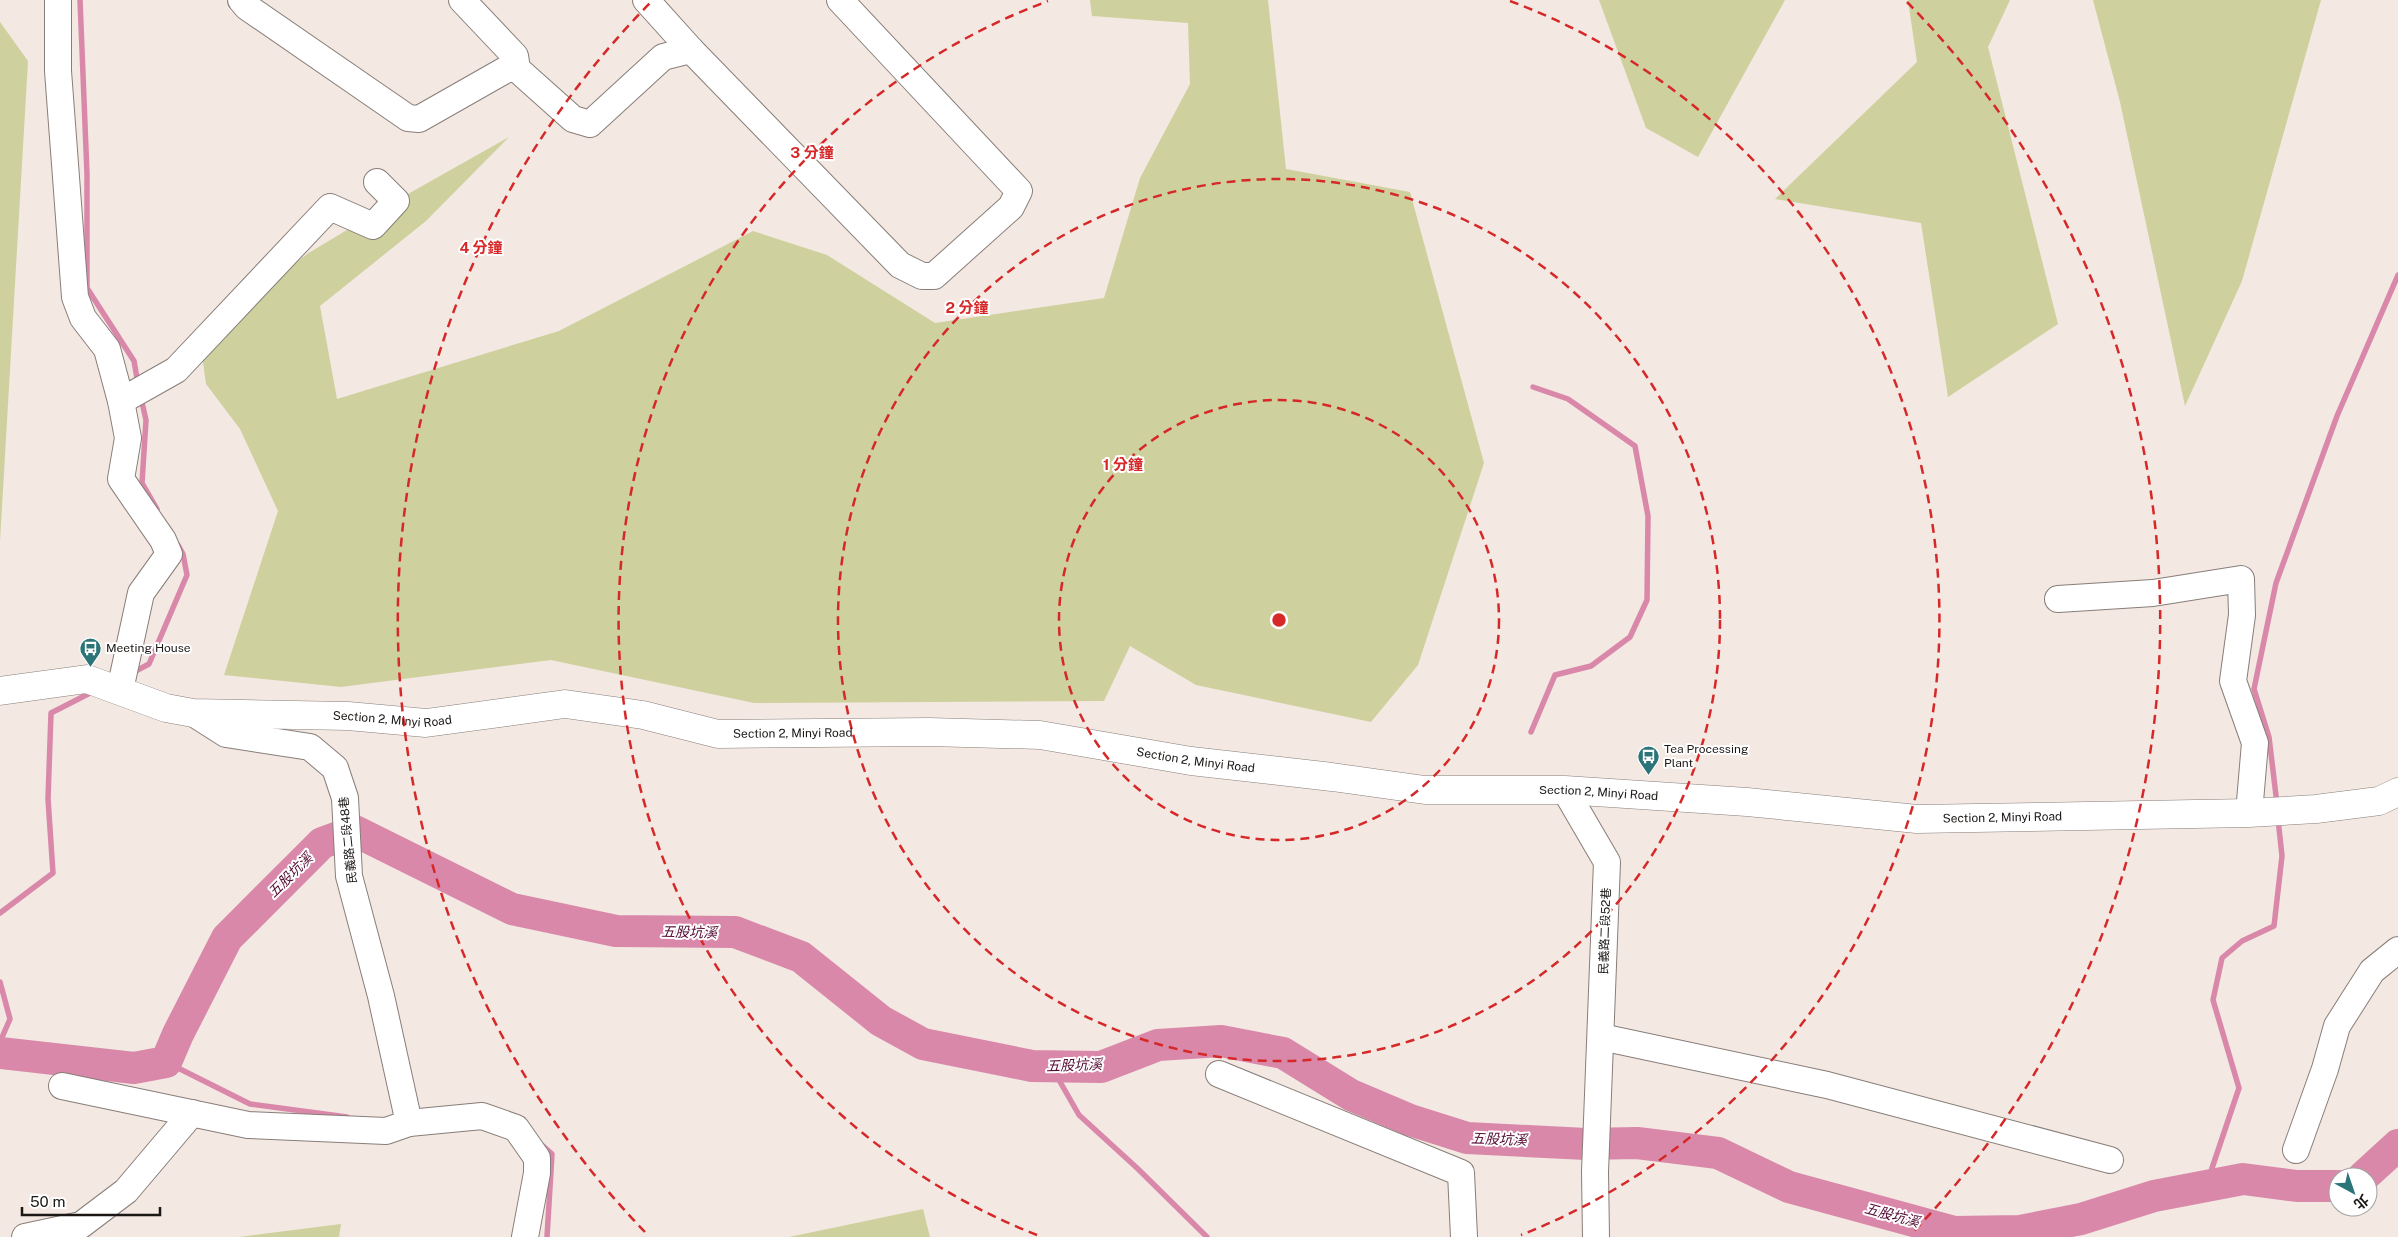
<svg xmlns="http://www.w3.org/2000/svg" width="2398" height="1237" viewBox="0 0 2398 1237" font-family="'Public Sans','Noto Sans TC',sans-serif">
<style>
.green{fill:#ced19d}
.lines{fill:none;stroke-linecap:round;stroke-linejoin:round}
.stream{stroke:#d988aa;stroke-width:5.5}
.river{stroke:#d988aa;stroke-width:32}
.minor-casing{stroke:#887e79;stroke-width:28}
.major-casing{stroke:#887e79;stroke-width:29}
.minor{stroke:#fff;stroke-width:26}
.major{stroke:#fff;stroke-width:28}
.ring{fill:none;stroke:#d62828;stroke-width:2.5;stroke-dasharray:9 6}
.labels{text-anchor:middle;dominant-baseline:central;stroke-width:4;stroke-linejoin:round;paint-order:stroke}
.poi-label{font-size:12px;fill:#1a1715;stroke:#fff;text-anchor:start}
.street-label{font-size:12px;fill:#1a1715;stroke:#fff}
.water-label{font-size:14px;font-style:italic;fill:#520a31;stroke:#fff}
.centre{fill:#d62828;stroke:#fff;stroke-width:2.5}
.ring-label{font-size:15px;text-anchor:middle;font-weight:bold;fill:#d62828;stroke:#fff;stroke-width:4;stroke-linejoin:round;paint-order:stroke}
</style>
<rect width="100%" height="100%" fill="#f3e8e2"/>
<!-- green -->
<g class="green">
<polygon points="1090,0 1268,0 1286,169 1410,192 1484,463 1418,665 1371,722 1196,685 1130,646 1104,701 754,703 551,660 341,687 224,675 278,511 240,429 206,384 200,341 307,254 392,203 509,137 426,221 320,306 337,399 559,331 753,231 827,255 935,323 1104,298 1140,178 1190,84 1188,23 1092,16"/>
<polygon points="1599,0 1785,0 1698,157 1646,128"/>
<polygon points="1908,0 2010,0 1988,47 2058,324 1948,397 1921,223 1775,199 1917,62"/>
<polygon points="2093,0 2321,0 2242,281 2185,406 2120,102"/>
<polygon points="0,22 28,61 0,541"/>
<polygon points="923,1209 930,1237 789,1237"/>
<polygon points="341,1224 339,1237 239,1237"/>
</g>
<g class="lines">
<!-- stream -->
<g class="stream">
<polyline points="80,0 87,174 87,288 134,361 138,384"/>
<polyline points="141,398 146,420 142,483 157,509"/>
<polyline points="132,673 149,664 187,575 183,554 178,545"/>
<polyline points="1531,732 1555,675 1591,666 1630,637 1647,600 1648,516 1635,446 1568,399 1533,387"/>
<polyline points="2277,804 2269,737 2254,689 2276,583 2337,416 2398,275"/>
<polyline points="0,913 53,873 48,799 51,713 94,691"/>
<polyline points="0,982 10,1019 0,1042"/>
<polyline points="166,1062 250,1104 347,1117"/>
<polyline points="1051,1066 1079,1115 1137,1168 1207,1237"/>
<polyline points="543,1146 552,1154 547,1237"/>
<polyline points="2206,1186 2239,1088 2213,1000 2222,958 2242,941 2274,926 2282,856 2278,819"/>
<polyline points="1969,1231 1971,1237"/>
</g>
<!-- river -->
<g class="river">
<polyline points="0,1053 134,1068 166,1062 178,1034 227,938 322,843 355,831 512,909 616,931 735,932 801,957 881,1021 923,1044 1032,1066 1101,1067 1158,1045 1221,1041 1283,1053 1351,1095 1410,1120 1467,1138 1586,1144 1637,1143 1718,1153 1789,1187 1954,1232 2020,1231 2081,1219 2154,1196 2243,1179 2297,1186 2338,1186"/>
<polyline points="2363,1177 2398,1145"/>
</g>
<defs>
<g id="minor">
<polyline points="58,0 58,71 75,297 83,318 107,349 121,401 128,438 121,479 163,540 169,554 141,593 120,690"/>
<polyline points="241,0 247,7 408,118 419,119 507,69 517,69 573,119 590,124 663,57 691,50 900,265 922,276 934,276 1011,207 1019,191 840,0"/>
<polyline points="462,0 515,56 517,69"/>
<polyline points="646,0 691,50"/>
<polyline points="121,401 176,370 330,207 373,226 396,201 377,182"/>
<polyline points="2058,599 2153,593 2241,579 2242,615 2233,681 2255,743 2249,813"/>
<polyline points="193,713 226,734 310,747 335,768 345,798 349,876 381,996 409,1123"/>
<polyline points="1565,790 1607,862 1595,1172 1596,1237"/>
<polyline points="1601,1037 1827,1085 2110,1160"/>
<polyline points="1219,1074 1461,1173 1464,1237"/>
<polyline points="62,1086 248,1125 386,1131 409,1123 482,1116 516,1128 537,1158 537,1173 525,1237"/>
<polyline points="2296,1150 2325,1069 2337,1026 2372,971 2398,950"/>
<polyline points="25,1237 81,1225 126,1191 192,1113"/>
</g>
<g id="major">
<path id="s1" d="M0,691l87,-12 79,29 27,5 155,3 78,7 139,-19 78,11 75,19 211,-2 111,3 151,26 141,16 93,13h140l182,12 170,17 332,-6 67,-4 63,-8 19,-9"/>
</g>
</defs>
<!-- minor casing -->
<use href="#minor" class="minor-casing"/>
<!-- major casing -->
<use href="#major" class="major-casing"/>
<!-- minor -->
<use href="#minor" class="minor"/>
<!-- major -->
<use href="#major" class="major"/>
</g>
<!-- distance rings -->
<g class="ring">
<circle cx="1279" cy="620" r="220"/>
<circle cx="1279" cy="620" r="441"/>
<path d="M1037 1235A661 661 0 0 1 1048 1M1510 1A661 661 0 0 1 1521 1235"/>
<path d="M645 1232A881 881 0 0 1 651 2M1907 2A881 881 0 0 1 1913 1232"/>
</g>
<!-- icons -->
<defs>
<symbol id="bus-pin" viewBox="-11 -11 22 30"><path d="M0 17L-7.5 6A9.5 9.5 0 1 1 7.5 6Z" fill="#2b7578" stroke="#fff"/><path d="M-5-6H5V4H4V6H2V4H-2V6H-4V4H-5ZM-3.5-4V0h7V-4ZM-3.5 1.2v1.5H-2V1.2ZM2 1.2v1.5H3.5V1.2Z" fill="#fff"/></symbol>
</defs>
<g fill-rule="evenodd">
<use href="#bus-pin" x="78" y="636" width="25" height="34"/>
<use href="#bus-pin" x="1636" y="744" width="25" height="34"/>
</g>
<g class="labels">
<!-- poi labels -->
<g class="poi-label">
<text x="106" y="648">Meeting House</text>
<text x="1664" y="749">Tea Processing<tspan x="1664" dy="14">Plant</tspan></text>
</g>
<!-- street labels -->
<g class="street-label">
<text stroke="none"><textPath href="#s1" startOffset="399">Section 2, Minyi Road</textPath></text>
<text stroke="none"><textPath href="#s1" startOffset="804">Section 2, Minyi Road</textPath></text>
<text stroke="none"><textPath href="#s1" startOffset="1209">Section 2, Minyi Road</textPath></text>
<text stroke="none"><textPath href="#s1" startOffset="1614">Section 2, Minyi Road</textPath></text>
<text stroke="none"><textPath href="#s1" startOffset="2019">Section 2, Minyi Road</textPath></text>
<text transform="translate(348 840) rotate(-96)">民義路二段48巷</text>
<text transform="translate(1605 931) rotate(-88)">民義路二段52巷</text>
</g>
<!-- water labels -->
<g class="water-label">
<text transform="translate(290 875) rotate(-45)">五股坑溪</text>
<text transform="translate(689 932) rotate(1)">五股坑溪</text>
<text transform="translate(1074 1065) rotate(-2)">五股坑溪</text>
<text transform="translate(1499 1139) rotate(2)">五股坑溪</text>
<text transform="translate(1892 1215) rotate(15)">五股坑溪</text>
</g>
</g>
<circle cx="1279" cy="620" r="8" class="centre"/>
<g class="ring-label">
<text x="812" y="158">3 分鐘</text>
<text x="481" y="253">4 分鐘</text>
<text x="967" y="313">2 分鐘</text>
<text x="1123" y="470">1 分鐘</text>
</g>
<!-- north arrow -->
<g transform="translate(2353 1192) rotate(140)"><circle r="24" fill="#ffffff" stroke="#a3a2a1"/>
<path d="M0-4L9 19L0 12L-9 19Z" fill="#2b7578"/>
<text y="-8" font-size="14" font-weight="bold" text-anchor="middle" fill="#1a1715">北</text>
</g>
<!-- scale -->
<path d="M22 1207v8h138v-8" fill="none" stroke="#1a1715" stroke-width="2.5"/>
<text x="30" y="1207" font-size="15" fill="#1a1715" stroke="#ffffff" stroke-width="4" paint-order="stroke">50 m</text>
</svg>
